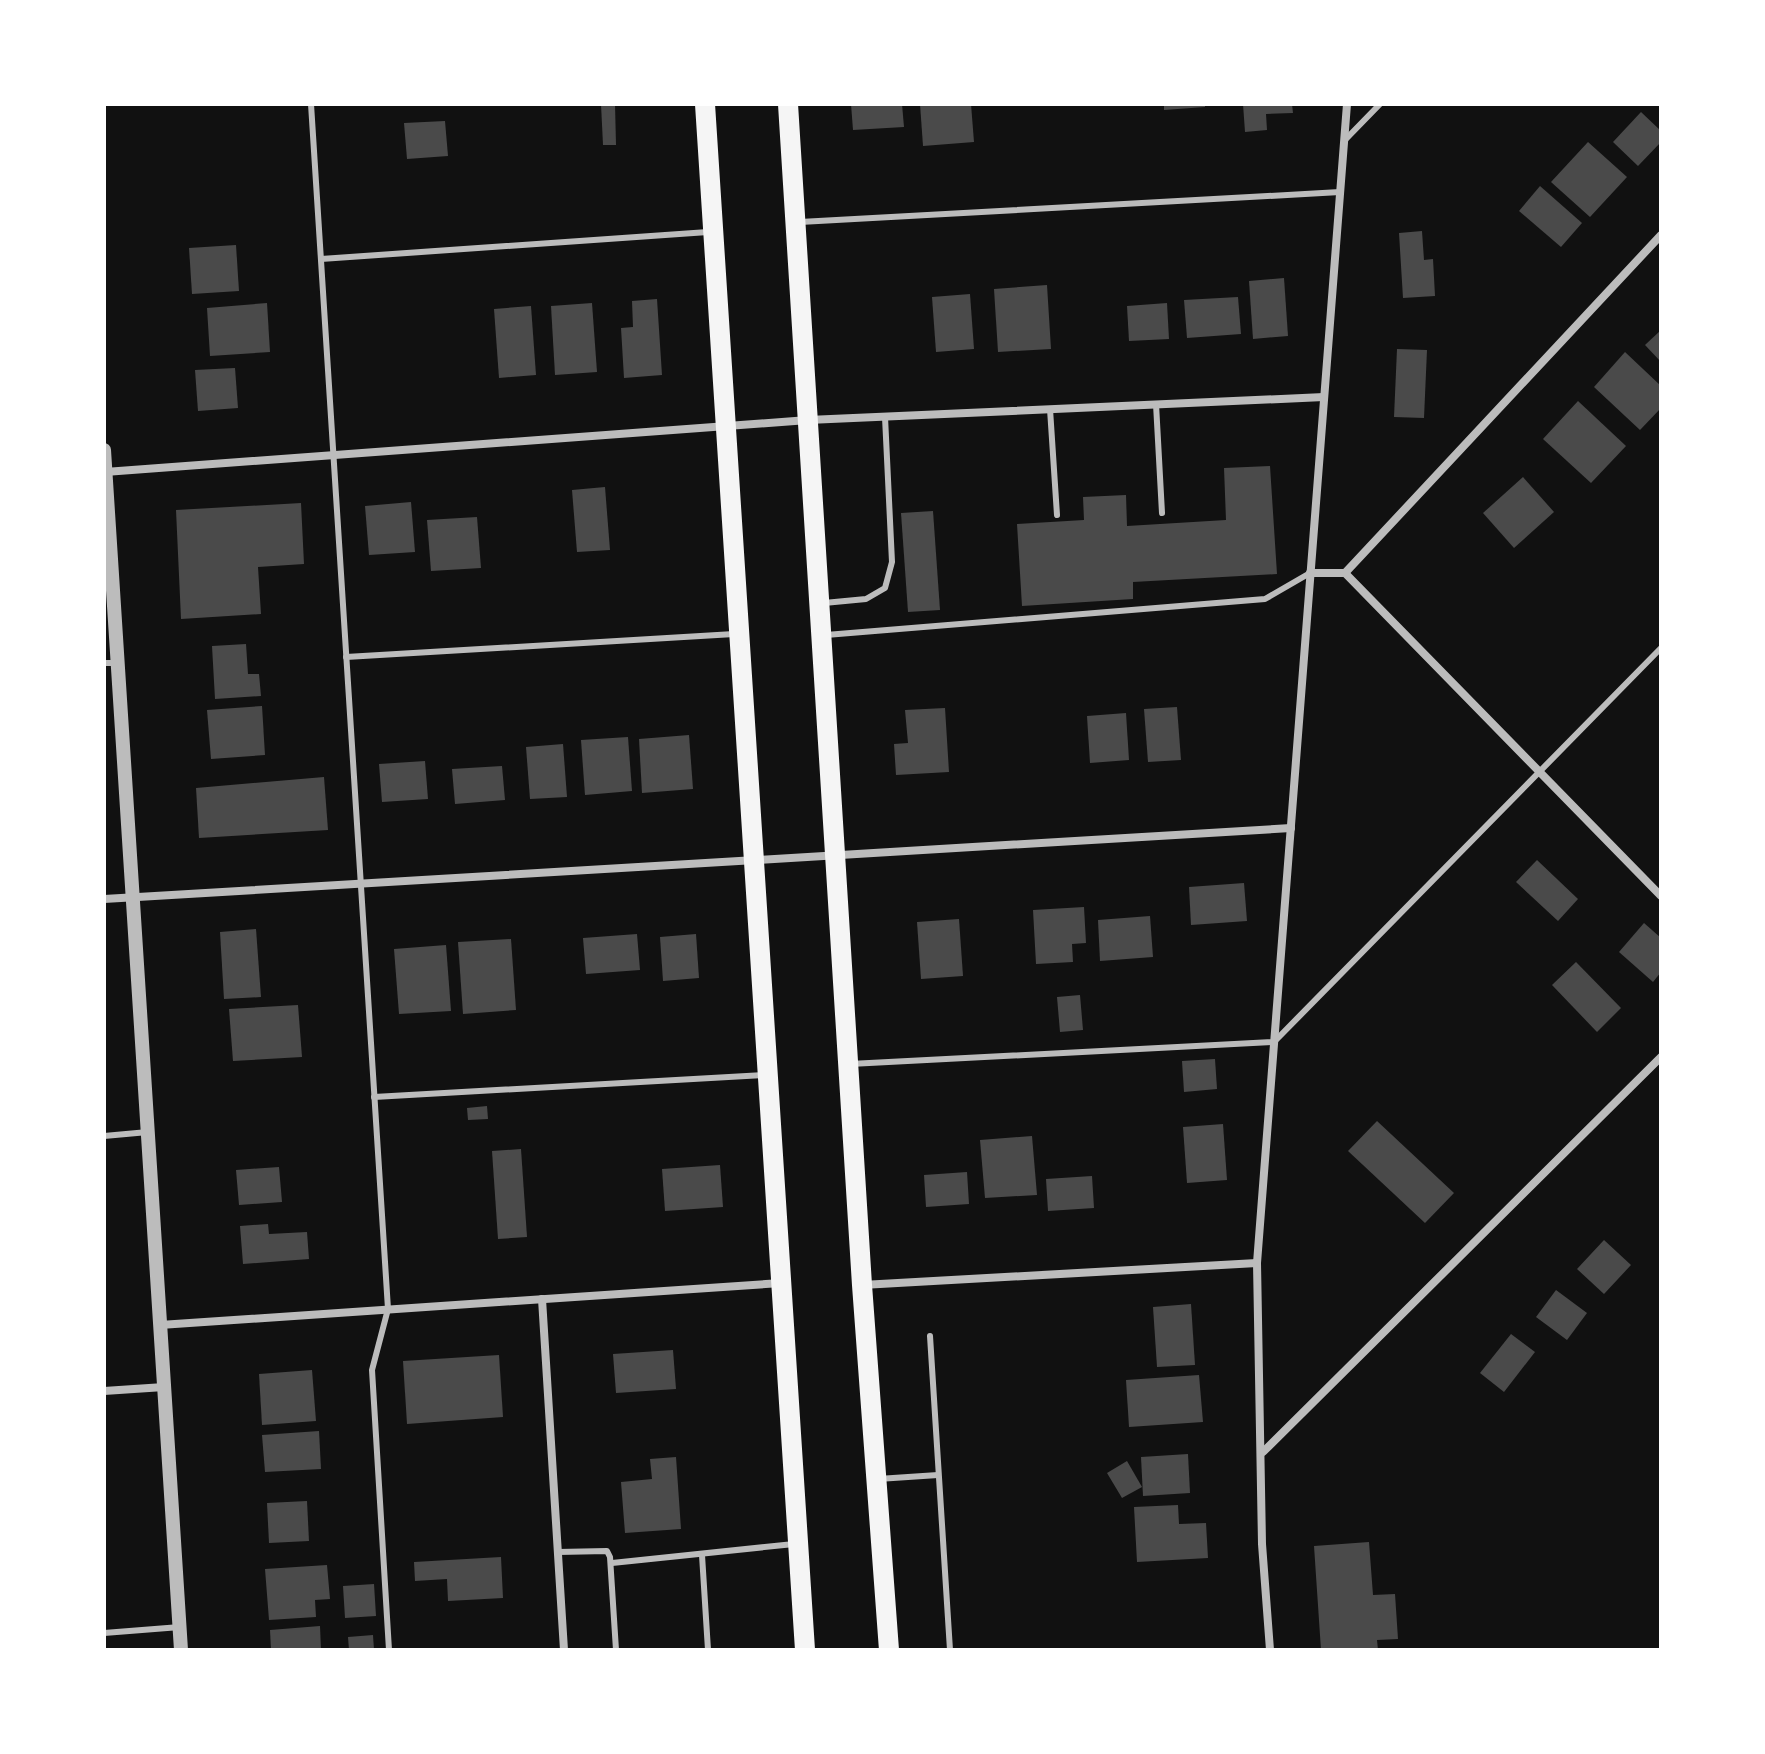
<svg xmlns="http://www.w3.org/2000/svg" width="1765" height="1754" viewBox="0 0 1765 1754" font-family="Lato,sans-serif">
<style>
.building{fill:#4a4a4a}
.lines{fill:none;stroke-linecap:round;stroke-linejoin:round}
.service{stroke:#bcbcbc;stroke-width:6}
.minor{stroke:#bcbcbc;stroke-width:8}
.tertiary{stroke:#bcbcbc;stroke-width:14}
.primary{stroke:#f5f5f5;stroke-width:20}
</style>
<rect width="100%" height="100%" fill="#111"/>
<!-- building -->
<g class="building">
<polygon points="601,104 615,104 616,145 603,145"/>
<polygon points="851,104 902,104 904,127 853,130"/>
<polygon points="920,104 971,104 974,142 923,146"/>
<polygon points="1164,104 1205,104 1205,107 1164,110"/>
<polygon points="1243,104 1292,104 1293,113 1266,114 1267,130 1245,132"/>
<polygon points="1641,112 1661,131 1661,142 1638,166 1613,142"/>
<polygon points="445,121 448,156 407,159 404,123"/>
<polygon points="1588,142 1627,177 1590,217 1551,182"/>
<polygon points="1540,186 1582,223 1561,247 1519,211"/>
<polygon points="1422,231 1424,260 1433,259 1435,296 1403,298 1399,233"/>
<polygon points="236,245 239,291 192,294 189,248"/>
<polygon points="1284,278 1288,336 1253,339 1249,281"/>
<polygon points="1047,285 1051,349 998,352 994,289"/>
<polygon points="970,294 974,349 936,352 932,297"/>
<polygon points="1238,297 1241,334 1187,338 1184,300"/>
<polygon points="657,299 662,375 624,378 621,328 633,327 632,301"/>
<polygon points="267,303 270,352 210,356 207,308"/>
<polygon points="592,303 597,372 555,375 551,306"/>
<polygon points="1167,303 1169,339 1129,341 1127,306"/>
<polygon points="531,306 536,375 499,378 494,309"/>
<polygon points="1661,330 1661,362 1645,345"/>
<polygon points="1397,349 1427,350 1424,418 1394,417"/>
<polygon points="1625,352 1661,386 1661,408 1640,430 1594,387"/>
<polygon points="235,368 238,408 198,411 195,370"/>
<polygon points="1578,401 1626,446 1591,483 1543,439"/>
<polygon points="1270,466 1277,574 1133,582 1133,599 1022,606 1017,524 1084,520 1083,497 1126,495 1127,526 1226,520 1224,468"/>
<polygon points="1523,477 1554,512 1514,548 1483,513"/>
<polygon points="605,487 610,550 577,552 572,490"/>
<polygon points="411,502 415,552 369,555 365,506"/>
<polygon points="301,503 304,564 258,567 261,614 181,619 176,510"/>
<polygon points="933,511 940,610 908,612 901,513"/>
<polygon points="477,517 481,568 431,571 427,520"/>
<polygon points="246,644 248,674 259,674 261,696 215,699 212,646"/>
<polygon points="262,706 265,755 211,759 207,710"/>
<polygon points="1177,707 1181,760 1148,762 1144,709"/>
<polygon points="945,708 949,772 896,775 894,744 908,743 905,710"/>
<polygon points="1126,713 1129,760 1090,763 1087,716"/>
<polygon points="689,735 693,789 642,793 639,739"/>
<polygon points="628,737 632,791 585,795 581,740"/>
<polygon points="563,744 567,797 530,799 526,747"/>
<polygon points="425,761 428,799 382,802 379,764"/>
<polygon points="502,766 505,800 455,804 452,769"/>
<polygon points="324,777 328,830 199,838 196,788"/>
<polygon points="1537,860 1578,899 1558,921 1516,882"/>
<polygon points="1244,883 1247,921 1191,925 1189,887"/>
<polygon points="1084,907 1086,943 1072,944 1073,962 1036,964 1033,910"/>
<polygon points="1150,916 1153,957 1100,961 1098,920"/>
<polygon points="959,919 963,976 921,979 917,922"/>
<polygon points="1644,923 1661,938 1661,972 1653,982 1619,952"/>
<polygon points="256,929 261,997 224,999 220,932"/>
<polygon points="637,934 640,970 586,974 583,938"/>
<polygon points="696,934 699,978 663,981 660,937"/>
<polygon points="511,939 516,1010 463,1014 458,942"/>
<polygon points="446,945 451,1011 399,1014 394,949"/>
<polygon points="1576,962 1621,1008 1597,1032 1552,985"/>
<polygon points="1080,995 1083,1030 1060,1032 1057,997"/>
<polygon points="298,1005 302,1057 233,1061 229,1009"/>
<polygon points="1215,1059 1217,1089 1184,1092 1182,1061"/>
<polygon points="487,1106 488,1119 468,1120 467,1108"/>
<polygon points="1377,1121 1454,1193 1425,1223 1348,1151"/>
<polygon points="1223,1124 1227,1180 1187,1183 1183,1127"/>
<polygon points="1032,1136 1037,1195 985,1198 980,1140"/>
<polygon points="521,1149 527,1237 498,1239 492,1151"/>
<polygon points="720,1165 723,1207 665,1211 662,1169"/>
<polygon points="279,1167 282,1202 239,1205 236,1170"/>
<polygon points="967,1172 969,1204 926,1207 924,1175"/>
<polygon points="1092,1176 1094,1208 1048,1211 1046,1179"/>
<polygon points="268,1224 269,1234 307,1232 309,1259 243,1264 240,1226"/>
<polygon points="1604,1240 1631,1265 1604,1294 1577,1269"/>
<polygon points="1556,1290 1587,1313 1567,1340 1536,1317"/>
<polygon points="1191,1304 1195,1365 1157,1367 1153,1307"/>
<polygon points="1511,1334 1535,1352 1504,1392 1480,1373"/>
<polygon points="673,1350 676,1389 616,1393 613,1354"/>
<polygon points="499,1355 503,1417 407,1424 403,1361"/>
<polygon points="312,1370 316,1421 262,1425 259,1374"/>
<polygon points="1199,1375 1203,1422 1129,1427 1126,1380"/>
<polygon points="319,1431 321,1469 265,1472 262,1435"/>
<polygon points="1188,1454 1190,1493 1143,1496 1141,1457"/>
<polygon points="676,1457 681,1529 625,1533 621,1482 652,1479 650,1459"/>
<polygon points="1127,1461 1142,1487 1122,1498 1107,1473"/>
<polygon points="307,1501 309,1541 269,1543 267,1503"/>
<polygon points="1178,1505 1179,1524 1206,1523 1208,1558 1137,1562 1134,1507"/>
<polygon points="1369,1542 1373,1595 1395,1594 1398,1639 1377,1640 1378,1650 1321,1650 1314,1546"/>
<polygon points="501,1557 503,1598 448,1601 447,1579 415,1581 414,1562"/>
<polygon points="327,1565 330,1599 315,1600 316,1617 269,1620 265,1569"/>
<polygon points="374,1584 376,1616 345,1618 343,1586"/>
<polygon points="320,1626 321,1650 271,1650 270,1630"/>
<polygon points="373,1635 374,1650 349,1650 348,1637"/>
</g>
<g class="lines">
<!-- service -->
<g class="service">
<polyline points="311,104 388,1309 372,1370 389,1650"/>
<polyline points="1344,141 1380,104"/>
<polyline points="800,222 1340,192"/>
<polyline points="321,259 708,232"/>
<polyline points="1156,404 1162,513"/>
<polyline points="1050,409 1057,515"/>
<polyline points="824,603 866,599 885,588 892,562 885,417"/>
<polyline points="826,635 1265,599 1310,573"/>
<polyline points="346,657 734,634"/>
<polyline points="104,663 118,663"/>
<polyline points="850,1064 1274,1042 1661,648"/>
<polyline points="374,1097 766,1075"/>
<polyline points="104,1136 148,1132"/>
<polyline points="930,1336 950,1650"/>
<polyline points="878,1479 938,1475"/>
<polyline points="558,1552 607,1551 610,1557 616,1650"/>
<polyline points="702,1555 708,1650"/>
<polyline points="612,1563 794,1544"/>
<polyline points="104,1633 180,1627"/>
</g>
<!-- minor -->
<g class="minor">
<polyline points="105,472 808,420 1324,397"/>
<polyline points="1310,573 1345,573 1661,235"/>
<polyline points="1345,573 1661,896"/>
<polyline points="104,899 1291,828"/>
<polyline points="862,1285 1257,1263"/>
<polyline points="542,1299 564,1650"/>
<polyline points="160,1325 781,1283"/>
<polyline points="104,1391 164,1387"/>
<polyline points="1263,1452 1661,1057"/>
<polyline points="1270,1650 1262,1544 1257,1263 1347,104"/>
</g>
<!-- tertiary -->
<polyline class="tertiary" points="104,450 181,1650"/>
<!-- primary -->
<g class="primary">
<polyline points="705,104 805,1650"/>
<polyline points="788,104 862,1285 889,1650"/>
</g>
</g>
<!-- border -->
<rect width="1765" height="1754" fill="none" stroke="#ffffff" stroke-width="212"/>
</svg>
